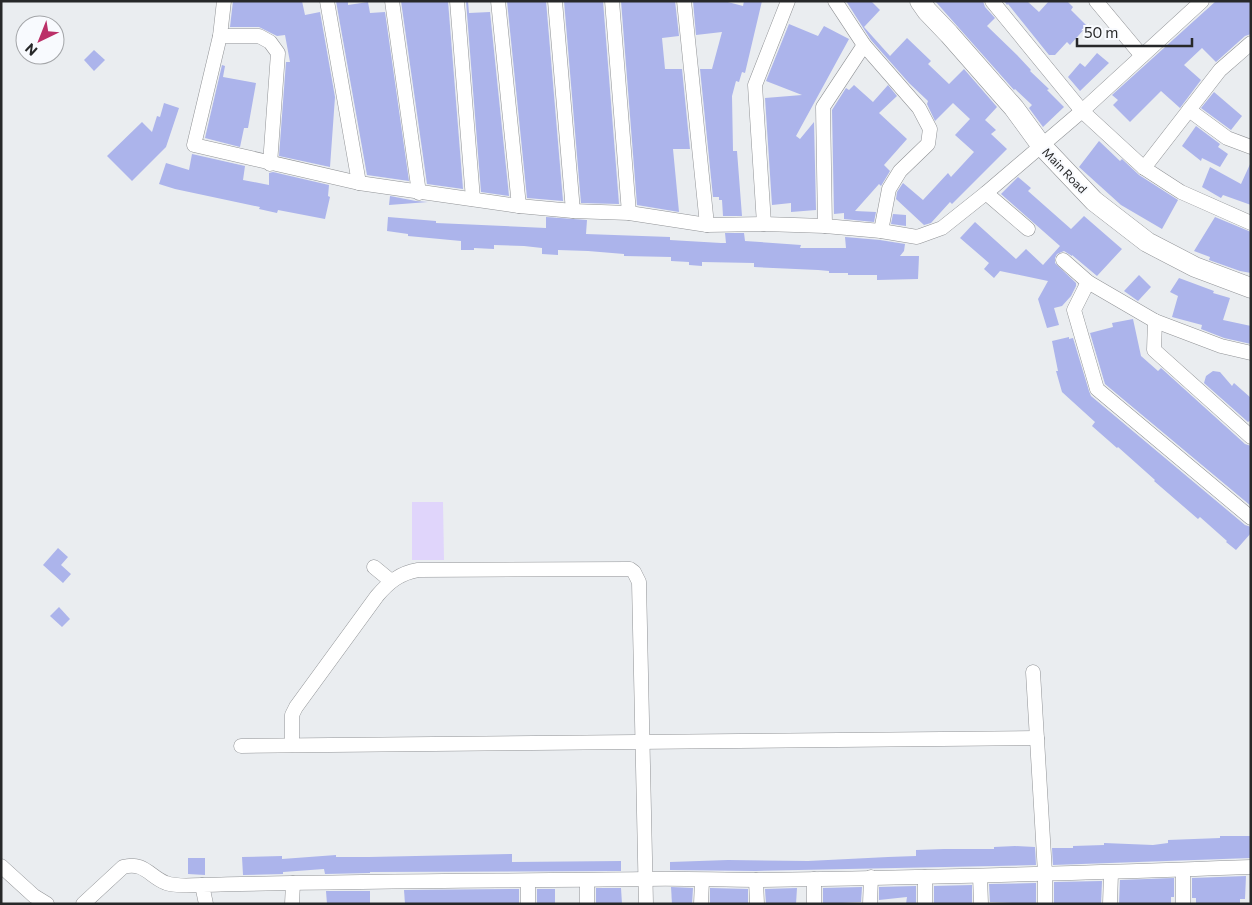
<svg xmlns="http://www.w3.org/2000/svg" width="1252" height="905" viewBox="0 0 1252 905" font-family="Commissioner,sans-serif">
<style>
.green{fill:#e0d5fb}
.building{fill:#acb4eb}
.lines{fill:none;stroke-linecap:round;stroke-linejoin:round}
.street-casing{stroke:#919396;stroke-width:15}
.secondary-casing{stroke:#919396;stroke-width:21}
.street{stroke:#fff;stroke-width:14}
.secondary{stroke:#fff;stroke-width:20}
.labels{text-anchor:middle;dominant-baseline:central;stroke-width:4;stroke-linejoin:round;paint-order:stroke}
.street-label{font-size:12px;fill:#272829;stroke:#f8fafe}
</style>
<rect width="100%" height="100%" fill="#eaedf0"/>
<!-- green -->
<polygon class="green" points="412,502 443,502 444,560 412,560"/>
<!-- building -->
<g class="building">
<polygon points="233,1 302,1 305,15 320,12 335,97 330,167 279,156 286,62 290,62 285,35 277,36 259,27 230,27"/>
<polygon points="336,1 348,1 348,5 368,2 370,13 385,12 409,181 367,175"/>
<polygon points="401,1 448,1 463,189 427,184"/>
<polygon points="466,1 468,1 469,13 490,12 509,196 481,192"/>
<polygon points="507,1 546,1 563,201 527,198"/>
<polygon points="564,1 603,1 619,204 581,203"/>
<polygon points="621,1 675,1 679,36 662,38 665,69 682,69 690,149 673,149 679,212 637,205"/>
<polygon points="693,1 724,1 743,6 744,1 762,1 745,73 742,72 739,82 736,81 732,96 733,151 737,151 742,216 723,216 722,200 719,200 719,197 713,197 700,69 712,69 722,32 696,35"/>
<polygon points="846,1 871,1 880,10 864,27 890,56 907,38 931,61 928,64 949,84 964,69 997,107 985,120 996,130 991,134 1007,149 952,204 950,202 931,223 924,225 896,199 897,192 903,183 923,200 948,173 951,177 974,152 955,135 970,119 953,103 935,121 927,104 928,101 909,83 871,40"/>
<polygon points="935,1 983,1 985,7 995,18 987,26 1017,55 1031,70 1030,71 1049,89 1047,90 1064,107 1043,127 1029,108 1032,105 1015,89 1014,90"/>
<polygon points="1004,1 1027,1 1039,12 1049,1 1067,1 1073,7 1071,10 1087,26 1070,45 1067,42 1055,55 1049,55 1008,4 1007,5"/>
<polygon points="1216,1 1251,1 1251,34 1245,36 1216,62 1202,48 1184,65 1201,80 1180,108 1161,91 1130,122 1113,105 1118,100 1112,95"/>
<polygon points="789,24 818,36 824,26 849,39 796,136 800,139 814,122 816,210 791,212 791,203 772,205 765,98 802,95 766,81"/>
<polygon points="94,50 105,60 94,71 84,60"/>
<polygon points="1097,53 1109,63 1080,91 1068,77 1080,63 1085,67"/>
<polygon points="222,65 225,66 223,77 256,83 248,128 244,128 240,147 205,138"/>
<polygon points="854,85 873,102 888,85 897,96 879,113 907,139 884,165 890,171 881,186 879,184 855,211 876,212 874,222 844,219 844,213 834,214 832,110 846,88 849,90"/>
<polygon points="1214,92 1242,116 1231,130 1201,108"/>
<polygon points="164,103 179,108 166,147 132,181 107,156 142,122 152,132 157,116 160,117"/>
<polygon points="1196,126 1220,144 1218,147 1228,154 1220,167 1202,158 1201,161 1182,146"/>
<polygon points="1099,141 1120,161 1122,159 1139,175 1178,200 1162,229 1121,205 1079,167"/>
<polygon points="192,154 245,166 243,180 269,185 269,173 273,172 329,185 328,196 330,197 325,219 278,210 277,213 259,209 260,207 175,189 159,184 166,163 189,170"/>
<polygon points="1251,162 1251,205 1223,195 1221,198 1202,187 1210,167 1241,184"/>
<polygon points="1018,177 1031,188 1028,191 1071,229 1084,216 1122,249 1097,276 1072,255 1072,256 1064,251 1057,254 1055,258 1055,263 1076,283 1076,286 1071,296 1062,306 1054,308 1059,325 1047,328 1038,299 1048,281 1000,271 994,278 984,269 989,263 960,238 975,222 1016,259 1026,249 1043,265 1060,246 1001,194"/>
<polygon points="390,196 416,201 428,202 389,205"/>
<polygon points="893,214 906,215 906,226 891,224"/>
<polygon points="388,217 436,221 436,223 546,228 546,217 587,220 586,234 670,237 670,240 721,243 726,243 725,233 744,233 745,241 801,245 800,248 846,248 845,237 880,240 905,244 904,251 900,256 919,256 918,279 877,280 877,275 848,275 848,273 829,273 829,271 818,270 754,267 754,263 702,262 702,266 689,265 689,262 671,261 671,257 624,256 624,254 588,251 558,250 558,255 542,254 542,248 524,246 494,245 494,249 474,248 474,250 461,250 461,241 408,236 408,234 387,231"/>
<polygon points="1215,217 1251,232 1251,273 1240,271 1209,260 1210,257 1194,251"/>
<polygon points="1139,275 1151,287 1138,301 1124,291"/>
<polygon points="1179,278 1214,291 1213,293 1230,298 1223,320 1251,326 1251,344 1224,338 1201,329 1202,325 1172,317 1178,296 1170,292"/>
<polygon points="1133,319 1141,356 1158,371 1161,368 1245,444 1251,446 1251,506 1105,384 1090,333 1113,327 1112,323"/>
<polygon points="1069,337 1069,339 1073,338 1089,391 1091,396 1245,525 1251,527 1251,533 1236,550 1226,542 1227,541 1200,517 1198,519 1154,481 1155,480 1118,447 1117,448 1092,426 1095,422 1062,392 1056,371 1058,371 1052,341"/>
<polygon points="1213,371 1220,372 1232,386 1234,383 1251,398 1251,420 1248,422 1204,383 1206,376"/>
<polygon points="58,548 68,557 61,565 71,574 63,583 43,565"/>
<polygon points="59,607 70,619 62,627 50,616"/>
<polygon points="1220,836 1251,836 1251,858 1053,865 1052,848 1073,848 1073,846 1104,845 1104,843 1153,845 1168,843 1168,840 1220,838"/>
<polygon points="1015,846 1035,847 1036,865 756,871 670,870 670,862 728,860 808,861 888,857 916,856 916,850 944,849 994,849 994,847"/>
<polygon points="512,854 512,862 621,861 621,871 370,872 370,873 325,874 324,869 283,872 283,874 243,875 242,857 282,856 282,859 336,855 336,857 369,857"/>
<polygon points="188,858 205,858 205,875 188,874"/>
<polygon points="1246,876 1245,899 1240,899 1240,904 1196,904 1196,898 1192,898 1192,878"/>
<polygon points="1174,878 1174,897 1171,897 1171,904 1119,904 1120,880"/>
<polygon points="1102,881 1101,904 1054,904 1054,882"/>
<polygon points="1036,883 1036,904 990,902 989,884"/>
<polygon points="972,885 972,904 934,904 934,886"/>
<polygon points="916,886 916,904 906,904 907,897 879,900 879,887"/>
<polygon points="671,887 693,888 692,904 672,904"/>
<polygon points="862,887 861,902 823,904 823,888"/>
<polygon points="596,888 621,888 622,904 596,904"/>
<polygon points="710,888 748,889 748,904 710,904"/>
<polygon points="797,888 796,904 766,904 765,889"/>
<polygon points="519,889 519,904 405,904 404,890"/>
<rect x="537" y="889" width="18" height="15"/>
<polygon points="326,891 370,891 370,904 327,904"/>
</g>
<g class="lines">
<defs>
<g id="street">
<polyline points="224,1 220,36 194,145 359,183 519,206 573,211 629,213 707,225 764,224 825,226 881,231 917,237 942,228 986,193 1082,111 1202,1"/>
<polyline points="327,1 359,183"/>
<polyline points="392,1 419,193"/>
<polyline points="457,1 473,199"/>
<polyline points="498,1 519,206"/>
<polyline points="555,1 573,211"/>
<polyline points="612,1 629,213"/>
<polyline points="684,1 707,225"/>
<polyline points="835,1 864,45 919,108 930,129 928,144 900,171 889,189 881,231"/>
<polyline points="992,1 1082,111 1144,168 1181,192 1251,223"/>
<polyline points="1096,1 1142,56"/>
<polyline points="220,36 259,36 270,42 278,53 270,164"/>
<polyline points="1189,110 1227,138 1251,147"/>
<polyline points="1144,168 1220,70 1251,43"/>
<polyline points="986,193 1028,229"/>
<polyline points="764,224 755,85 788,1"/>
<polyline points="825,226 823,107 864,45"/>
<polyline points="1063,260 1088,282 1155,321 1221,346 1251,353"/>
<polyline points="1088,282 1074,310 1097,389 1251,518"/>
<polyline points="1155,321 1154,350 1251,437"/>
<polyline points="374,567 391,581"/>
<polyline points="1033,672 1045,873 1045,904"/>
<path d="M292,745v-30l4,-8 81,-111c12,-14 23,-23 41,-26l212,-1 4,3 5,10 7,322"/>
<polyline points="241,746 1037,738"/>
<polyline points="1,866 34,896 47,904"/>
<polyline points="980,876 981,904"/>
<polyline points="756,880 757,904"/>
<polyline points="528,881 528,904"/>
<path d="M83,904l40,-37c21,-6 27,10 43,16 12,4 24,2 36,2"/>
<path d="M206,904l-4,-19c148,-4 295,-4 443,-6 37,-1 74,1 111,1 165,-2 330,-7 495,-13"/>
<polyline points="292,904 293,883"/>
<polyline points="587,904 587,881"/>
<polyline points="701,904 702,880"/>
<polyline points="814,904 814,879"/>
<polyline points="870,904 871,877"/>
<polyline points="925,904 925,877"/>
<polyline points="1110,904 1111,873"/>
<polyline points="1183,904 1183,870"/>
</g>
<polyline id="secondary" points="920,1 927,11 949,34 1014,108 1041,145 1094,201 1147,242 1195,267 1251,288"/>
</defs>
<!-- street casing -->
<use href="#street" class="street-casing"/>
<!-- secondary casing -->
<use href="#secondary" class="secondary-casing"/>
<!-- street -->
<use href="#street" class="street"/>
<!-- secondary -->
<use href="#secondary" class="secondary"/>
</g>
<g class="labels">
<!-- street labels -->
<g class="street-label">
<text transform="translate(1065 170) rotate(46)">Main Road</text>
</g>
</g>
<!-- border -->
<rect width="1252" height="905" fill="none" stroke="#272829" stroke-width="5"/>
<!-- north arrow -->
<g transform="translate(40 40) rotate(223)"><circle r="24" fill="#f8fafe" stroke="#a4a6a9"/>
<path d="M0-4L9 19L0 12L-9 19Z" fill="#bb3068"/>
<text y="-8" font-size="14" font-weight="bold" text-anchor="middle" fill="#272829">N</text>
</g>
<!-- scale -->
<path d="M1077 38v8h115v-8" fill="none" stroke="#272829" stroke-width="2.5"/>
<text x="1084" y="38" font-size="15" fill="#272829" stroke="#f8fafe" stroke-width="4" paint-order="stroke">50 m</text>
</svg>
